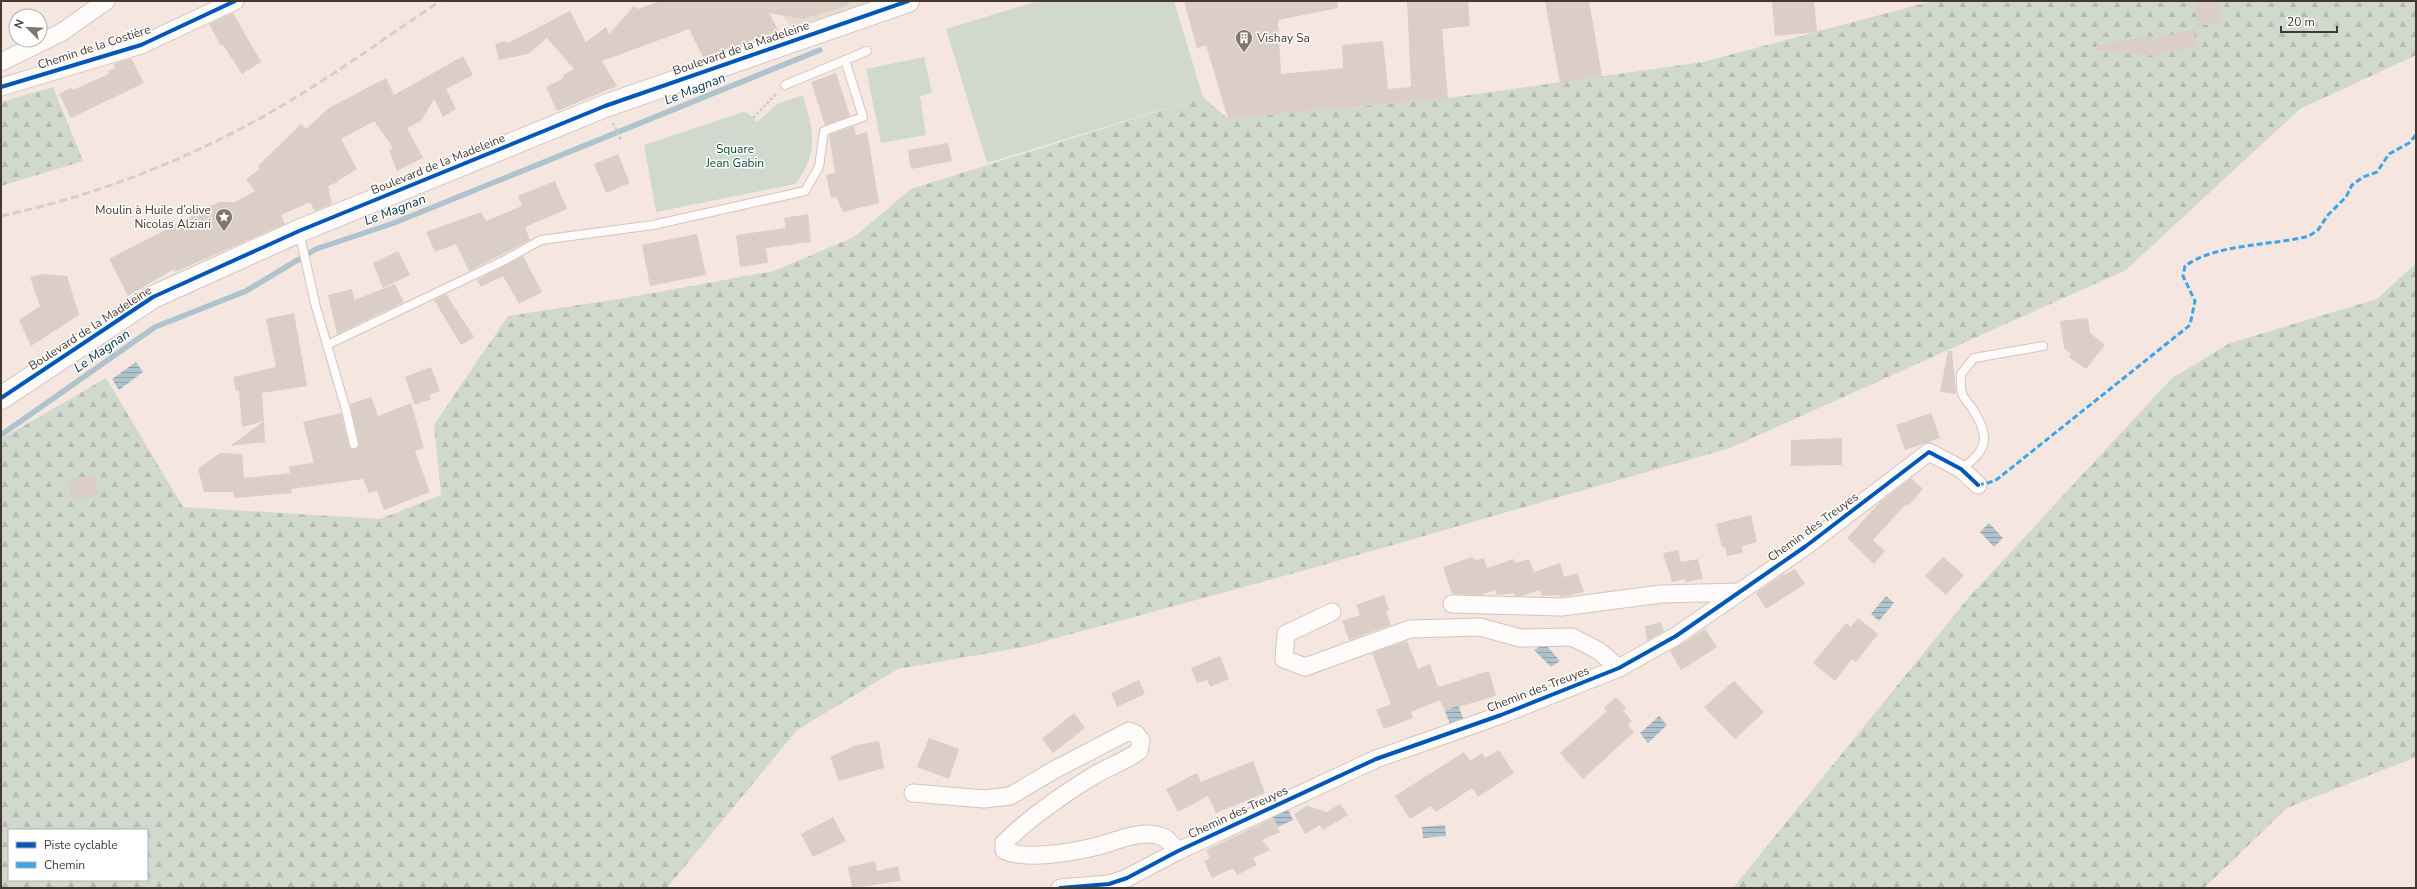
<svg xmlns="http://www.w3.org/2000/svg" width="2417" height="889" viewBox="0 0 2417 889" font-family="'Nunito Sans',sans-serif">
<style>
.education{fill:#e8dccd}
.forest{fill:url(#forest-firs);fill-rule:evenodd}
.park{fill:#d1d9ce}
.water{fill:url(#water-rules)}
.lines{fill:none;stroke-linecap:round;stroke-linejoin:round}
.stream{stroke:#afc3cd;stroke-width:5.5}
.building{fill:#dacec7}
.lane-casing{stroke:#d2c5be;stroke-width:10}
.street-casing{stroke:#d2c5be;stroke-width:19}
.secondary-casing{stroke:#d2c5be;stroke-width:24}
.path{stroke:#d0cbc7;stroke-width:2.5;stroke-dasharray:3 2;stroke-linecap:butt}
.lane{stroke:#fefbfa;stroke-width:8}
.street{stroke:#fefbfa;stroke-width:17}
.secondary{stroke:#fefbfa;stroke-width:22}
.rail{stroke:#d3cfcd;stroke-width:3;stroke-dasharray:8 4;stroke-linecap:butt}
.quiet{stroke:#3fa3eb;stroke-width:3;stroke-dasharray:6 3;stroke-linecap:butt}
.cycleway-casing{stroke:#fff;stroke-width:6}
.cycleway{stroke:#0057b8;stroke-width:4}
.labels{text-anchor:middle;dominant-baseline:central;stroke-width:3;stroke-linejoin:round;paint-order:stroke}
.poi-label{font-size:12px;fill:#443830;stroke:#fff;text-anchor:start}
.street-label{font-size:12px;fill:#443830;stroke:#fff}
.park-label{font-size:12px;fill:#064b34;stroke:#fff}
.water-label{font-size:13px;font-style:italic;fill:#013548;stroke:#fff}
</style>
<defs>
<pattern id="forest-firs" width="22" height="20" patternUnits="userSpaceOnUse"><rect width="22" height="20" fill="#d1d9ce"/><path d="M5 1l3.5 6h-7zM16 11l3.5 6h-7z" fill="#b5bbb1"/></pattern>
<pattern id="water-rules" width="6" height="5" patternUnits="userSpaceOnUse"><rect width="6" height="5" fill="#afc3cd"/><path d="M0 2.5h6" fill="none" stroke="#909fa7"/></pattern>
</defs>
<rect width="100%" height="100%" fill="#f5e7df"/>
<!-- education -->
<polygon class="education" points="773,1 880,1 791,27"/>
<!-- forest -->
<g class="forest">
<path d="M1932,1h484v54l-116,54 -174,161 -396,178 -421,121 -285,78 -126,22 -101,61 -130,158h-666v-449l105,-61 77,129 197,12 61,-24 -7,-70 74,-109 117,-18 149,-27 80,-34 57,-48 292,-92 25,22 220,-21 255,-36zM9,830h138v50h-138z"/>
<polygon points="53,87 83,161 1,186 1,102"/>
<polygon points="2416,263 2416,757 2287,808 2204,888 1733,888 1969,597 2172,378 2230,343 2377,299"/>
</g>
<!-- park -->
<g class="park">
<polygon points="1038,1 1174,1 1203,97 987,163 946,29"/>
<polygon points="924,57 932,93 920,96 926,135 881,143 866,69"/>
<path d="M803,95c10,36 17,57 -8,89l-139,28 -12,-67 99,-33 5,1 9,9 20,-18z"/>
</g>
<!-- water -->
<g class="water">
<polygon points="136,362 143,372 119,390 112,379"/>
<polygon points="1989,523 2003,538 1994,547 1980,532"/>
<polygon points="1886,596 1894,603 1879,621 1871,614"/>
<polygon points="1545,644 1560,661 1551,667 1534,650"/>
<polygon points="1458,705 1463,718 1450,724 1445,711"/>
<polygon points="1659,716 1667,725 1648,743 1640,733"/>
<polygon points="1287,807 1293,820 1278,827 1271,814"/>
<polygon points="1445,825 1446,836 1423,838 1422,827"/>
</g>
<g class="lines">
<!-- stream -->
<polyline class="stream" points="1,435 155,327 246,291 316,249 394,223 820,50"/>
</g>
<!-- building -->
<g class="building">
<polygon points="660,1 848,1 849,5 803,19 769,13 779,31 703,57 689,29 602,61 617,86 557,111 546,87 564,78 563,75 574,69 547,38 528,54 499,60 495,44 505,41 508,43 570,11 586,42 606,27 609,34 634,6 638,9"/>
<polygon points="1184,1 1337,1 1338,8 1278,20 1281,74 1343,68 1342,45 1383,41 1388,89 1411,87 1407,1 1468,1 1470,26 1442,29 1448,98 1228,119 1206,45 1197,48"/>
<polygon points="1545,1 1589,1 1602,76 1560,83"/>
<polygon points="1772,1 1814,1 1817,32 1775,36"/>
<polygon points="2194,1 2218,1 2222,22 2198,26"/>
<polygon points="233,13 261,62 242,74 223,45 221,46 209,24"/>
<polygon points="2193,29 2198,45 2155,56 2096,50 2096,46 2151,36 2152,40"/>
<polygon points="463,56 473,75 446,89 456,109 443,117 434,99 421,121 407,128 423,158 397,171 389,150 393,148 374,121 341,139 357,169 337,181 338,182 328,186 332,204 315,211 310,202 281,215 285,224 175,272 174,269 128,296 109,259 219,202 235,202 255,191 246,179 260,169 258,166 301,124 306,129 329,108 386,78 394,95"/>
<polygon points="131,58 144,83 71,118 59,94 71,88 73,90 109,74 108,71 115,68 113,64"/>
<polygon points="836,73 850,116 825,125 811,82"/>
<polygon points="854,126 856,135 867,132 879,203 843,212 836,197 831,198 826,175 835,173 829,135"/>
<polygon points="948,143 952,161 911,169 908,150"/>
<polygon points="618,154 630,183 606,193 594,164"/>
<polygon points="555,181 567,209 525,227 530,240 469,271 456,244 435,252 426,232 481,212 486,221 522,206 518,196"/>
<polygon points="808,214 811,242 766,248 768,263 740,267 736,235 786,228 784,218"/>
<polygon points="697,234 706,275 650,286 642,245"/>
<polygon points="398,251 410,275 383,288 373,263"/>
<polygon points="523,256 542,292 519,304 503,276 481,287 477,280"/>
<polygon points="42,274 67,276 79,315 31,346 19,320 40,306 30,277"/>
<polygon points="395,284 404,302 337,334 328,295 352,289 354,300"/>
<polygon points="446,294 474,337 461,345 434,300"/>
<polygon points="294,313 307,386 262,393 264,421 242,427 239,391 236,391 233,377 276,367 266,319"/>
<polygon points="2088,318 2090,333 2105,345 2086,369 2069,357 2071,354 2064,348 2060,321"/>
<polygon points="1948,351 1952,351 1956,394 1940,392"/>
<polygon points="431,367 440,391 429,395 431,399 415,405 405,377"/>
<polygon points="371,397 378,416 411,403 424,448 415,451 430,492 384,510 377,491 369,493 363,479 291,489 292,493 235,498 233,492 204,492 198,469 220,453 242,454 244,478 290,473 289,466 314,463 303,422 341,413 349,446 352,449 357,448 359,443 350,404"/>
<polygon points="1931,413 1940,438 1905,450 1896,425"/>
<polygon points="264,421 265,442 230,446"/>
<polygon points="1842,438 1842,465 1791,466 1791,440"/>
<polygon points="95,476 98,496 71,500 68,479"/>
<polygon points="1911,478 1923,489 1908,506 1906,504 1873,540 1885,551 1874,564 1847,538 1880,502"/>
<polygon points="1751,515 1757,542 1742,546 1743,553 1727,556 1725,547 1722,547 1716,524"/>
<polygon points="1678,550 1681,562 1698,559 1703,579 1686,582 1685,579 1672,582 1663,553"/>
<polygon points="1472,557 1476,560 1484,558 1487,568 1514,559 1515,563 1529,559 1534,572 1560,563 1564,577 1577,573 1584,592 1561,597 1560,595 1542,596 1539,590 1522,596 1515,596 1514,593 1497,595 1495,590 1481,595 1452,594 1443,567"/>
<polygon points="1943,557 1964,575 1946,595 1925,576"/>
<polygon points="1795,569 1805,584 1766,609 1756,593 1783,574 1784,575"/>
<polygon points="1384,595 1389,610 1386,611 1391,625 1349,640 1342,621 1360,615 1356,605"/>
<polygon points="1858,618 1878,634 1856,662 1852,659 1835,681 1813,663 1846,623 1851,627"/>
<polygon points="1661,622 1664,631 1647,641 1645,626"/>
<polygon points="1705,629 1717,647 1681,670 1670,651"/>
<polygon points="1407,641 1418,669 1430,664 1438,687 1489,671 1496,696 1458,707 1458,705 1445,711 1440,700 1411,712 1413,718 1384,729 1376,710 1391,704 1372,653"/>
<polygon points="1220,656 1229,679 1210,687 1207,680 1197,683 1191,668"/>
<polygon points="1139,680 1145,694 1117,707 1111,693"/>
<polygon points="1734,681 1764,712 1735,739 1704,707"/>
<polygon points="1616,697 1626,708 1623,711 1632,721 1628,725 1634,732 1583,779 1560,753 1607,711 1604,708"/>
<polygon points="1074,713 1085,728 1053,753 1042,739"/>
<polygon points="929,738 959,749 949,779 917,767"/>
<polygon points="879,741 884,768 839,781 830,757 856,745"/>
<polygon points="1499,750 1514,773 1478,797 1472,788 1436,812 1431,806 1410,819 1395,796 1464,752 1470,761 1482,753 1485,758"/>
<polygon points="1253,761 1265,793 1216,813 1208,796 1178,812 1166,789 1197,773 1201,782"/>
<polygon points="1340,804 1348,815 1323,830 1320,825 1305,834 1294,814 1307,806 1327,812"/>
<polygon points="833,817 846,841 813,857 801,834"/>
<polygon points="1273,818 1280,832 1262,840 1270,850 1253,858 1257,865 1237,875 1233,868 1212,878 1204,861 1210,858 1206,850"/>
<polygon points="875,861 877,871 898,866 901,881 852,888 848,867"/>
</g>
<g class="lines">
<defs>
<g id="lane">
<polyline points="785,85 867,51"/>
<polyline points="299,232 316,307 346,410 354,444"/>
<polyline points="327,345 503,261 541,240 653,225 805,191 819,167 824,131 863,117 845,60"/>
<path d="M1961,469c28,-19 29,-33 11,-61 -3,-4 -9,-10 -10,-15 -2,-6 -1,-13 -1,-19l13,-16 69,-12"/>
</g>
<g id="street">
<polyline points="1,62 62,32 106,1"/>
<polyline points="1,87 141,45 235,1"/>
<polyline points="1452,604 1562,607 1661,594 1740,592"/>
<polyline points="1332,612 1286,634 1284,659 1305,667 1410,629 1480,627 1520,638 1572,637 1599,651 1619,668"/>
<path d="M913,793l71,6 26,-3 44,-26 75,-39 7,3 5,7 -2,10c-15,11 -31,16 -46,25 -31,19 -64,42 -89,67v7c19,11 69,2 90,-3 22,-5 46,-19 69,-10 5,2 11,10 15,14"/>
<polyline points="1060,888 1109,884 1127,878 1178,851 1376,759 1501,715 1619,668 1676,636 1806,546 1929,452 1961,469 1978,485"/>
</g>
<polyline id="secondary" points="1,398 153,297 299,231 605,106 908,1"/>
</defs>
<!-- lane casing -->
<use href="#lane" class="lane-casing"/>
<!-- street casing -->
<use href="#street" class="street-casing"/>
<!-- secondary casing -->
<use href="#secondary" class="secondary-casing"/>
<!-- path -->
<g class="path">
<polyline points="753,118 776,94"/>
<polyline points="613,123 621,141"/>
</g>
<!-- lane -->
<use href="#lane" class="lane"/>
<!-- street -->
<use href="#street" class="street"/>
<!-- secondary -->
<use href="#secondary" class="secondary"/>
<!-- rail -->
<path class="rail" d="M1,216c84,-18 165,-48 241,-88 69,-36 133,-83 198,-127"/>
<!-- quiet -->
<path class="quiet" d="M1978,485l17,-4 195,-156 5,-24 -12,-25 2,-10c32,-23 87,-20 124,-30l9,-6 10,-15 18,-18 6,-12 11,-8 14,-5 12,-18 20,-11 7,-8"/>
<defs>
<g id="cycleway">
<polyline points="1,87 141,45 235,1"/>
<polyline points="1,398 153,297 299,231 605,106 908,1"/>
<polyline points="1060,888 1109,884 1127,878 1178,851 1376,759 1501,715 1619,668 1676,636 1806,546 1929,452 1961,469 1978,485"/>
</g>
</defs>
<!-- cycleway casing -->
<use href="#cycleway" class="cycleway-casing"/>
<!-- cycleway -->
<use href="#cycleway" class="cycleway"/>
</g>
<!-- icons -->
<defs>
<symbol id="building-pin" viewBox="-11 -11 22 30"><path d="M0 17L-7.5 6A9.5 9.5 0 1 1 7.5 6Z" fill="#82756d" stroke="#fff"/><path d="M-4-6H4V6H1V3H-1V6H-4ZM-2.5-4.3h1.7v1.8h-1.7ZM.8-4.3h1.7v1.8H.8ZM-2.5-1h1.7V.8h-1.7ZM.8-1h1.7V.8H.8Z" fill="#fff"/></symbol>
<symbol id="sight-pin" viewBox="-11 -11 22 30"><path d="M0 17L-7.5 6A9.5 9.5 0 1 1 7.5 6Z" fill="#82756d" stroke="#fff"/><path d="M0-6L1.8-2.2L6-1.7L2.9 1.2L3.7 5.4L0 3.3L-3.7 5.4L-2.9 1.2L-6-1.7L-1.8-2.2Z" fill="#fff"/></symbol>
</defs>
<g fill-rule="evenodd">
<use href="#building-pin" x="1234" y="28" width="20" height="27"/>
<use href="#sight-pin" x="214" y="207" width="20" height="27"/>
</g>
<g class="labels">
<!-- poi labels -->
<g class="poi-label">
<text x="1257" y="38">Vishay Sa</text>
<text x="211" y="210" text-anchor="end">Moulin à Huile d’olive<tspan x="211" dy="14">Nicolas Alziari</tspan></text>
</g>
<!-- street labels -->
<g class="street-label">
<text transform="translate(94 47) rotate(-18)">Chemin de la Costière</text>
<text transform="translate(741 48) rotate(-19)">Boulevard de la Madeleine</text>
<text transform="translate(438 164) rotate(-22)">Boulevard de la Madeleine</text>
<text transform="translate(90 328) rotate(-33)">Boulevard de la Madeleine</text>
<text transform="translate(1813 527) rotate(-36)">Chemin des Treuyes</text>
<text transform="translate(1538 689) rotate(-21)">Chemin des Treuyes</text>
<text transform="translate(1238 812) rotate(-25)">Chemin des Treuyes</text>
</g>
<!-- park labels -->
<g class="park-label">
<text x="735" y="149">Square<tspan x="735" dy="14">Jean Gabin</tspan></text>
</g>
<!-- water labels -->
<g class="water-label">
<text transform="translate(695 89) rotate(-22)">Le Magnan</text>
<text transform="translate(395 210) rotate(-21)">Le Magnan</text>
<text transform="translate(102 351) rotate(-35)">Le Magnan</text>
</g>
</g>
<!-- border -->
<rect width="2417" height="889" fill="none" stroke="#443830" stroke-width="4"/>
<!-- legend -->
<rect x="8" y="829" width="140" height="52" fill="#ffffff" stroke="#b4afac"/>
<rect x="16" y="842" width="20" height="6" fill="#0057b8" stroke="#b4afac"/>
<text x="44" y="849" font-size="12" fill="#443830">Piste cyclable</text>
<rect x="16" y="862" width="20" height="6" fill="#3fa3eb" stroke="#b4afac"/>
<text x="44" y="869" font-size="12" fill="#443830">Chemin</text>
<!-- north arrow -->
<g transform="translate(28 28) rotate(294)"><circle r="19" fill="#ffffff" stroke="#b4afac"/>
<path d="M0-3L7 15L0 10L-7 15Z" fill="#82756d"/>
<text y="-6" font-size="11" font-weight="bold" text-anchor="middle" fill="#443830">N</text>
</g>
<!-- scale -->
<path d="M2281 26v6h56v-6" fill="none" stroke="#443830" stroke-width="2"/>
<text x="2287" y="26" font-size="12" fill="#443830" stroke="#ffffff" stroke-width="3" paint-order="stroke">20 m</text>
</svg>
